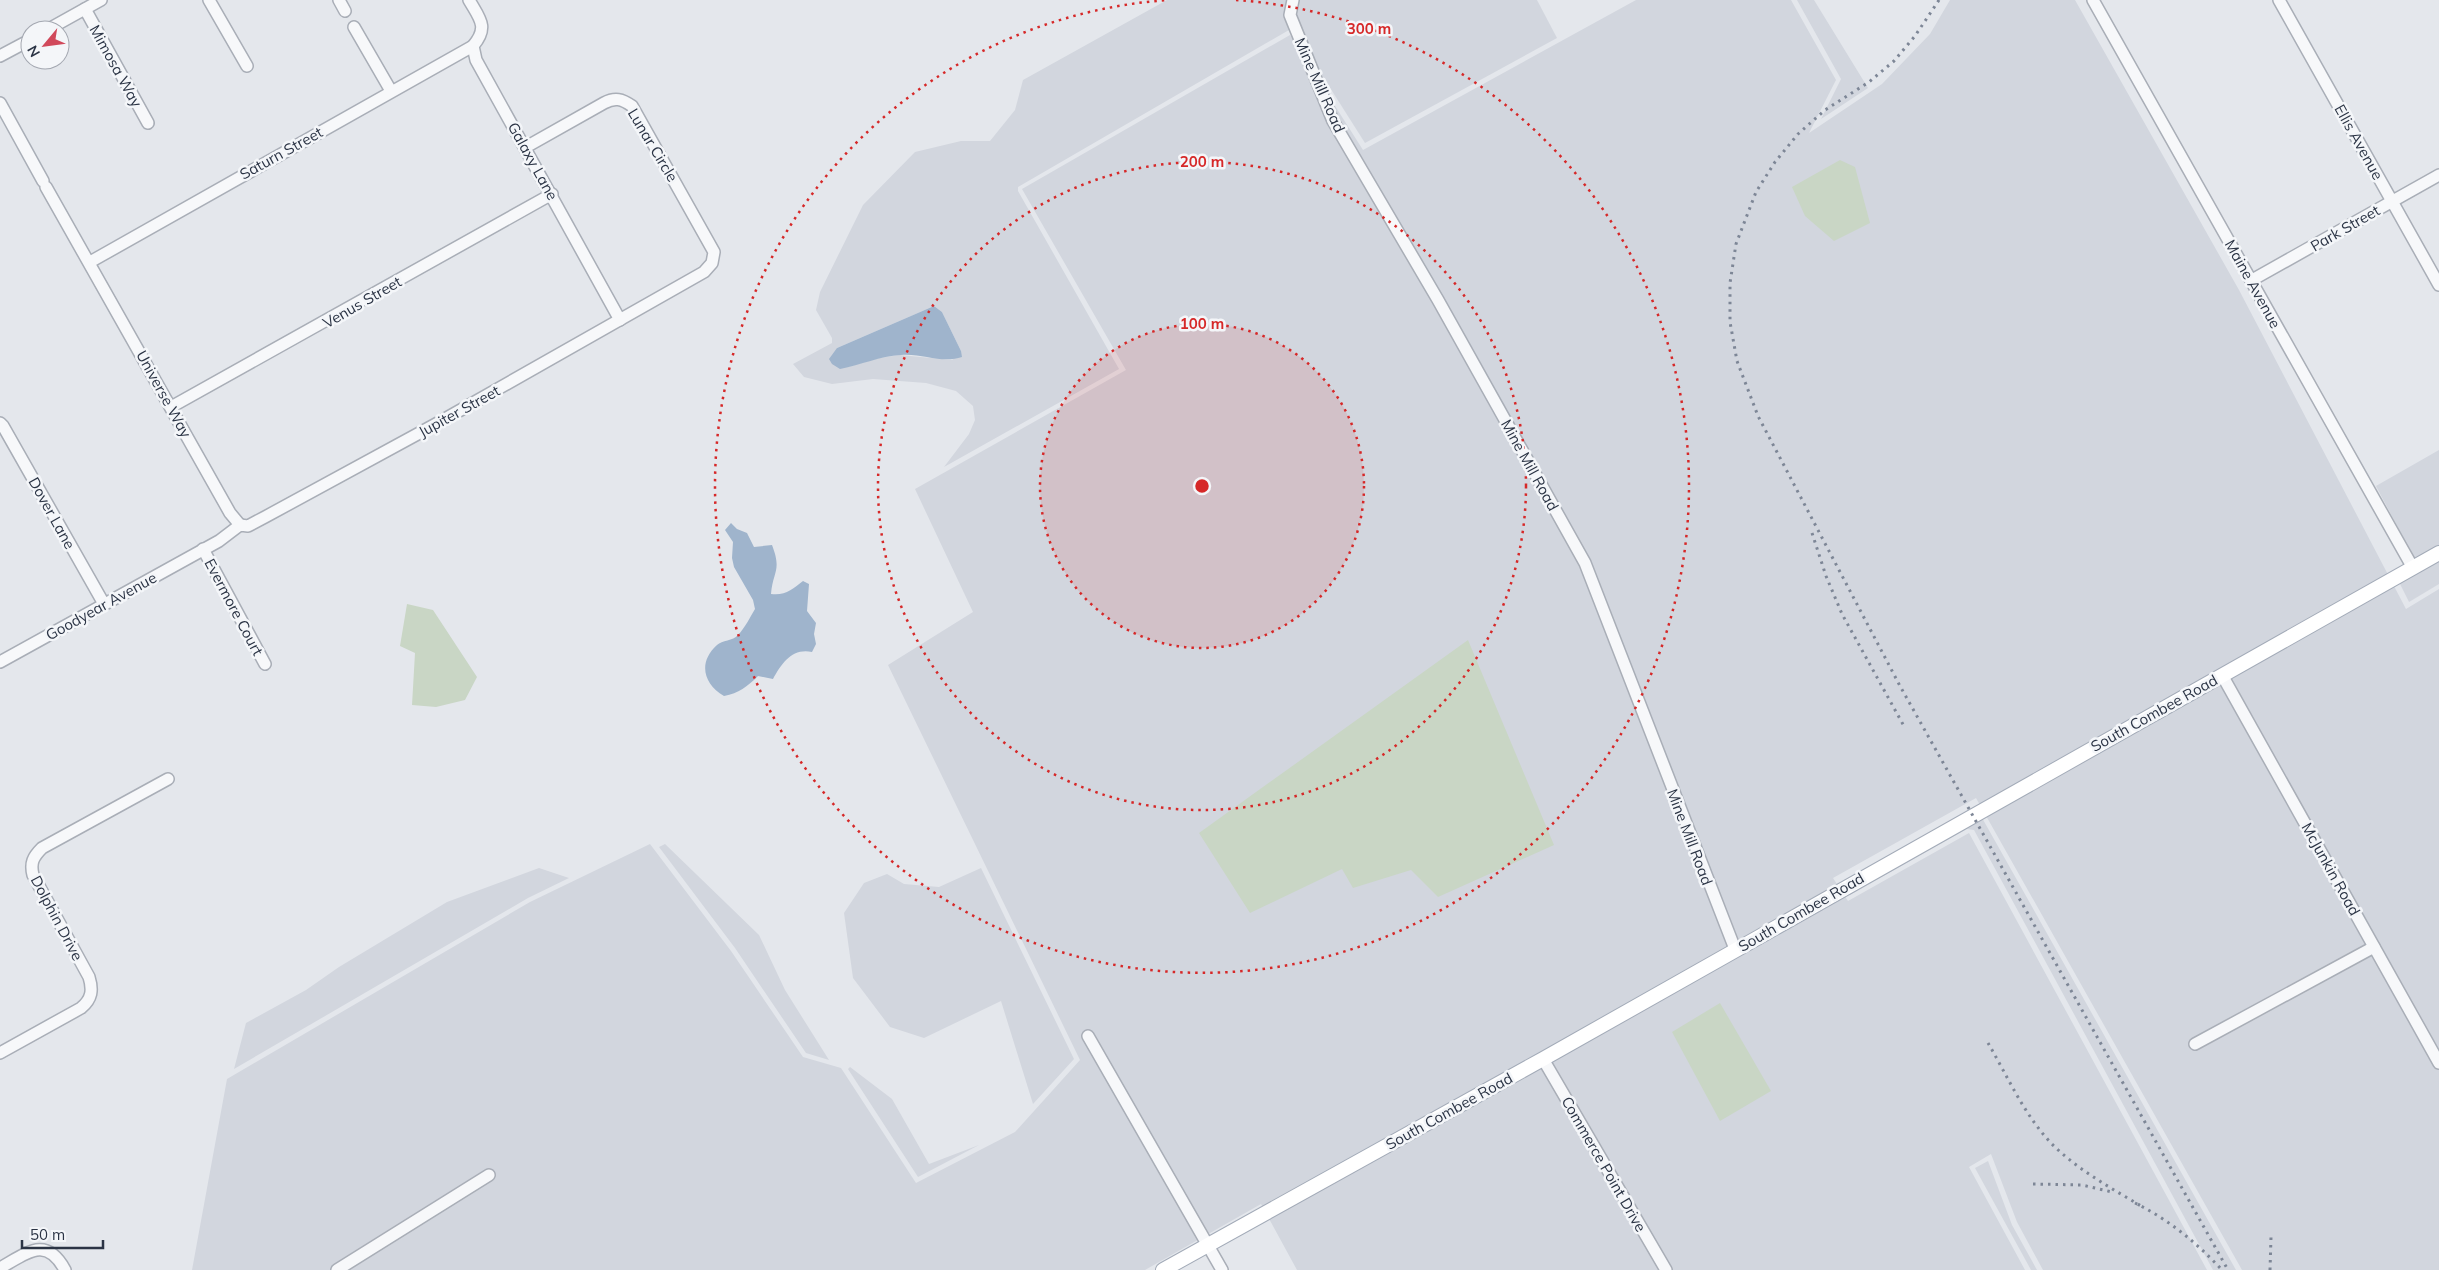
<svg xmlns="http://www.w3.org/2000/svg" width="2439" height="1270" viewBox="0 0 2439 1270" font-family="Mulish,sans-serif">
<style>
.built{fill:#d2d6de;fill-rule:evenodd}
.green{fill:#c9d6c5}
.water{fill:#9fb4cc}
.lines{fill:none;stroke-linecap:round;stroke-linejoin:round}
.minor-casing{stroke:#a9aeb7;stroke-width:14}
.major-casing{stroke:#a3abb8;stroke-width:16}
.minor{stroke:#f7f8fa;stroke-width:11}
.major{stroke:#fff;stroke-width:14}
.rail{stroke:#7d8696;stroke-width:3;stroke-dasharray:2.5 5;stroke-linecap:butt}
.ring{fill:none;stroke:#d62828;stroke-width:2.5;stroke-dasharray:2.5 5}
.labels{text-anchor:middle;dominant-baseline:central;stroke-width:5;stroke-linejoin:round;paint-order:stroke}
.street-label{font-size:15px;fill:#2b3445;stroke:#f4f6f9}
.centre{fill:#d62828;stroke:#f4f6f9;stroke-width:2.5}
.ring-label{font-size:15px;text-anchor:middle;font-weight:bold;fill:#d62828;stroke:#f4f6f9;stroke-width:5;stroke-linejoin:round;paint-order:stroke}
</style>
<rect width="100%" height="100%" fill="#e4e7ec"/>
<!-- built -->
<g class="built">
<path d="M1167,0h120l-3,15 5,15 -271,157v4l101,178 -175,98 25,-33 6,-14 -2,-14 -17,-15 -30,-8 -53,-4 -41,5 -28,-7 -11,-13 39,-21v-5l-16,-28 4,-18 43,-87 52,-53 46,-11h29l25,-31 8,-30zM934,306l8,6 19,39 -9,9 -52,-5 -21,3 -32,9 -10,-19z"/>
<polygon points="1299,0 1537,0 1557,38 1365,143 1320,72 1296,14"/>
<polygon points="1636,0 1791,0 1836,80 1809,133 1882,84 1930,34 1950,0 2075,0 2239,290 2406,609 2439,589 2439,1270 2242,1270 1976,798 1833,878 1848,901 1969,833 2207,1270 2043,1270 2017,1222 1991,1154 1969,1167 2025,1270 1297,1270 1261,1204 1145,1270 192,1270 227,1079 530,902 650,844 731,951 803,1057 841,1068 916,1183 1015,1132 1080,1060 888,665 973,612 915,489 1126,370 1022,189 1290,35 1363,150"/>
<polygon points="1797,0 1814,0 1868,88 1821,119 1841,79"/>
<polygon points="2439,450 2439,547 2415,560 2376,486"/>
<polygon points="2439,559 2439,584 2409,602 2399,582"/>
<polygon points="1981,816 2236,1270 2213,1270 1974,830 1967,829 1850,895 1848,892"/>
<polygon points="665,844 759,935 785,990 829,1060 806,1053 735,948 659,847"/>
<polygon points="539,868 569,878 528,898 234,1069 246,1023 306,990 339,967 447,902"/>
<polygon points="981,868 1074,1059 1033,1104 1001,1001 924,1038 890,1027 853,978 844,913 864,883 887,874 904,884 939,887"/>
<polygon points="850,1067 892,1099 929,1164 979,1145 918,1177 848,1069"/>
<polygon points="1988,1161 2012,1225 2037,1270 2031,1270 1975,1168"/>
</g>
<!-- green -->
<g class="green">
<polygon points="1840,160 1855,167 1870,223 1834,241 1805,216 1792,187"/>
<polygon points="407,604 433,610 477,677 465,700 436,707 412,705 415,653 400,646"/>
<polygon points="1468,640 1554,845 1438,897 1411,870 1353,888 1342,869 1250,913 1199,833"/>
<polygon points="1720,1003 1771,1091 1720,1121 1672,1032"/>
</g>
<!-- water -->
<g class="water">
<path d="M934,306l8,6 19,39 1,6c-20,7 -40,-4 -61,-2 -21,1 -40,10 -61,14l-8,-5 -3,-5 8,-11z"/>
<path d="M731,523l6,6 10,4 7,14 18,-2c10,26 1,26 -1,49 14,2 22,-5 32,-13l6,3 -2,27 9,12 -2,11 2,10 -4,8c-20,-4 -30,11 -39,27l-15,-3c-11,11 -19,17 -34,20 -21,-12 -26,-34 -7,-51 5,-5 16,-4 21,-10 7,-7 12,-18 17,-26l-2,-9 -19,-33 -2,-9 1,-16 -8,-12z"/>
</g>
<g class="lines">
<defs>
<g id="minor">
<polyline points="209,0 247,66"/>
<polyline points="339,0 345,11"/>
<path d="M469,0c11,19 20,27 4,46l3,14 144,260"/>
<polyline points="1293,0 1290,15 1333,121 1438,300 1585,563 1735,949"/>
<polyline points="2093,0 2413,568"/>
<polyline points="2279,0 2439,285"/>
<polyline points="85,9 148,123"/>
<polyline points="354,27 391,91"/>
<polyline points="47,30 101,0"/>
<polyline points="0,56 30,40"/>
<polyline points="0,103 43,181"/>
<polyline points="46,187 230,513 240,525"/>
<polyline points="90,262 473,46"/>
<polyline points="2252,280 2439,175"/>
<polyline points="171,407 552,194"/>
<polyline points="0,423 3,426 104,604"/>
<polyline points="203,549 265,664"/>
<path d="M0,662l219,-121 21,-16 8,1 17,-9 171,-93 268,-152 8,-9 2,-11 -82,-146c-10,-7 -17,-9 -28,-3l-78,44"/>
<polyline points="2222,675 2439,1063"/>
<polyline points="1088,1036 1222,1270"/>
<polyline points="2195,1044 2374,947"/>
<path d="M0,1053l81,-45c11,-9 12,-18 8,-31l-56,-102c-3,-12 0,-18 9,-27l126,-69"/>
<polyline points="1543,1059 1666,1270"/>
<path d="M0,1268c27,-15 46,-33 65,2"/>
<polyline points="337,1270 489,1175"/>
</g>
<polyline id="major" points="1163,1270 1543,1059 2439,553"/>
</defs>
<!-- minor casing -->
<use href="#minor" class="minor-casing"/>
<!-- major casing -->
<use href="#major" class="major-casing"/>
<!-- minor -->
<use href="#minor" class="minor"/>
<!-- major -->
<use href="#major" class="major"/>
<!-- rail -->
<g class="rail">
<polyline points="1939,0 1915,36 1894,61 1869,82 1825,110 1798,134 1775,162 1756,192 1736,244 1730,283 1730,322 1737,361 1758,416 1900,686 2228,1270"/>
<polyline points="1812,533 1826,576 1842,614 1905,728"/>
<path d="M1988,1043c20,34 38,76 67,104 25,24 56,41 86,59"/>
<polyline points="2033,1184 2082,1185 2112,1192"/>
<path d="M2135,1203c33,16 62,40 87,67"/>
<polyline points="2270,1270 2271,1237"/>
</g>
</g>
<!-- distance rings -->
<circle cx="1202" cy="486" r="162" fill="#d62828" fill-opacity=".12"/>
<g class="ring">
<circle cx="1202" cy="486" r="162"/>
<circle cx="1202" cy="486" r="324"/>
<path d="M1236 0A487 487 0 1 1 1168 0"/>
</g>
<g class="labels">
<!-- street labels -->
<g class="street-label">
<text transform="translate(116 66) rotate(61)">Mimosa Way</text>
<text transform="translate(1320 85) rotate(66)">Mine Mill Road</text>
<text transform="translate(2359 142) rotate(61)">Ellis Avenue</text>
<text transform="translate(653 145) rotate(59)">Lunar Circle</text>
<text transform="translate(281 153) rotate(-29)">Saturn Street</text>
<text transform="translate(533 161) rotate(61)">Galaxy Lane</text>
<text transform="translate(2345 228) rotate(-30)">Park Street</text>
<text transform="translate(2253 284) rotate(61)">Maine Avenue</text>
<text transform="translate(362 302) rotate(-30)">Venus Street</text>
<text transform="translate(164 394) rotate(61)">Universe Way</text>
<text transform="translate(459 411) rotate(-29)">Jupiter Street</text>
<text transform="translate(1530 465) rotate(61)">Mine Mill Road</text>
<text transform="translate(52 513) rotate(61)">Dover Lane</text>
<text transform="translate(101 606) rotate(-29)">Goodyear Avenue</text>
<text transform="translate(234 607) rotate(62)">Evermore Court</text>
<text transform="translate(2154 713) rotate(-29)">South Combee Road</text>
<text transform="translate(1690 837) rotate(69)">Mine Mill Road</text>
<text transform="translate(2331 869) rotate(61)">McJunkin Road</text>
<text transform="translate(1801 912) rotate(-30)">South Combee Road</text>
<text transform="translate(57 918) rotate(62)">Dolphin Drive</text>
<text transform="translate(1449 1111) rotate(-29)">South Combee Road</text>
<text transform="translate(1604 1164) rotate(60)">Commerce Point Drive</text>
</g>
</g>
<circle cx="1202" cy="486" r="8" class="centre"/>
<g class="ring-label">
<text x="1369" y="34">300 m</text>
<text x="1202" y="167">200 m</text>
<text x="1202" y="329">100 m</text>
</g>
<!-- north arrow -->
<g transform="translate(45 45) rotate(241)"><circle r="24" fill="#f4f6f9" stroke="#a4a8b1"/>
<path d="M0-4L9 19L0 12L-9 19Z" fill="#d1495b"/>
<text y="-8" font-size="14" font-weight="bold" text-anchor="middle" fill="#2b3445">N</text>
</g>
<!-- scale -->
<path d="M22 1240v8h81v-8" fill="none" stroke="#2b3445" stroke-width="2.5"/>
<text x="30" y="1240" font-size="15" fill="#2b3445" stroke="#f4f6f9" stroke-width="4" paint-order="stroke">50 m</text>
</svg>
